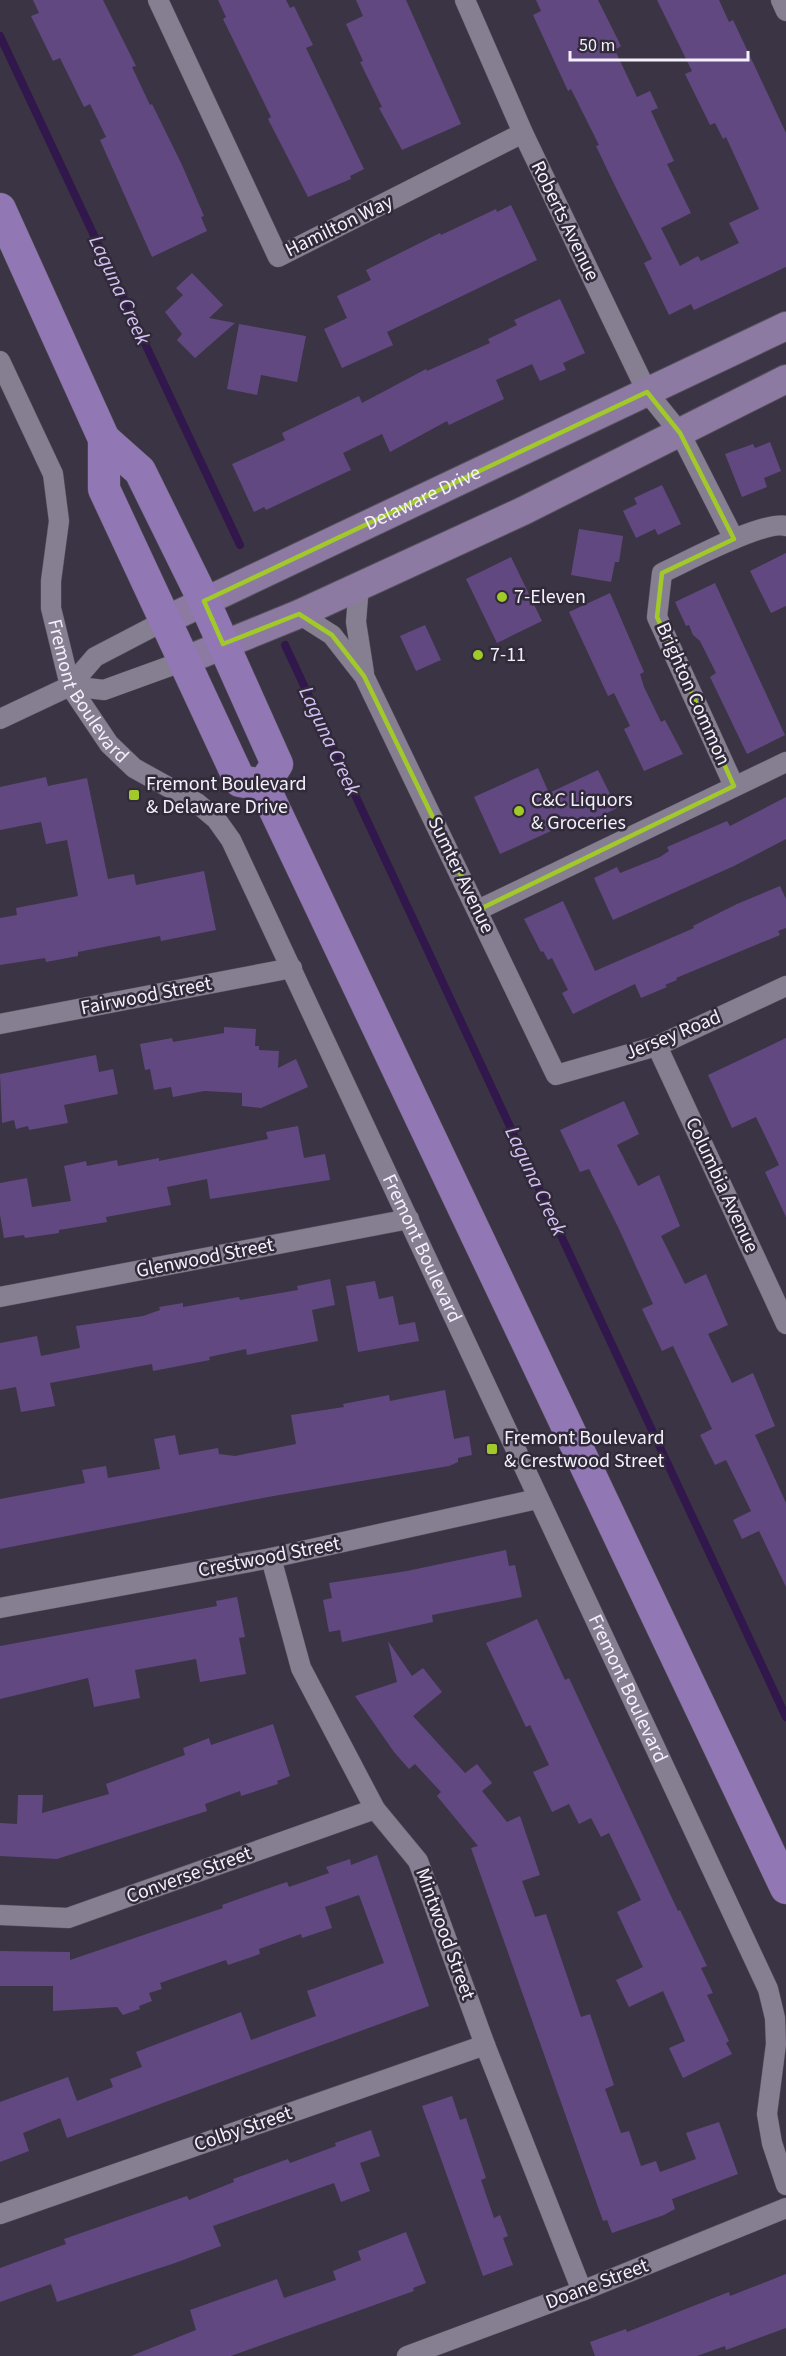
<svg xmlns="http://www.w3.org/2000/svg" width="786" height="2356" viewBox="0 0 786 2356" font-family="'Source Sans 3',sans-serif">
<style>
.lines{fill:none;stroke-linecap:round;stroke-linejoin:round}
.stream{stroke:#31174c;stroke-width:8}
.building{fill:#624881}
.street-casing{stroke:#595260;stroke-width:21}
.secondary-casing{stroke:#595260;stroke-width:30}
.primary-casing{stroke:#595260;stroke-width:33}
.street{stroke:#867e91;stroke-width:20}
.secondary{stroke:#8c7aa2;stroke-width:28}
.primary{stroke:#9177b3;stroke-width:32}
.marked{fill:none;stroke:#a1c929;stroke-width:4.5;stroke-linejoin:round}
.poi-dot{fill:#a1c929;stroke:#302a39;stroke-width:2}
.labels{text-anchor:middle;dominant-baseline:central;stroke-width:5;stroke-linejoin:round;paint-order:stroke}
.street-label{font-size:20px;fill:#f4f0fb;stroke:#302a39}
.poi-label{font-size:20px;fill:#f4f0fb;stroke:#302a39;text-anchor:start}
.water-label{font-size:21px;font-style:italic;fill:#d6c1f5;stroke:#302a39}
</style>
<rect width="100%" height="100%" fill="#3a3444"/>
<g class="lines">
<!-- stream -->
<g class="stream">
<polyline points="0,36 240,545"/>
<polyline points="285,645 786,1717"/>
</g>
</g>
<!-- building -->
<g class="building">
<polygon points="33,0 103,0 136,66 132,67 150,105 152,104 182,165 204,216 201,217 207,231 152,257 100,140 106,137 90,104 84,107 60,58 53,61 31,16 39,13"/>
<polygon points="218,0 286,0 290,8 294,6 313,45 306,48 364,169 350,176 351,179 308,197 268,119 271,117 223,19 226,17"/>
<polygon points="356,0 406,0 461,124 402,150 379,108 382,107 360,62 363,61 346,24 363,16"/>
<polygon points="536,0 598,0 621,46 615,50 637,97 650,91 658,108 651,111 674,161 667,164 691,213 661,228 680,266 698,256 701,261 739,243 729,223 759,209 726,137 723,139 715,123 710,125 685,74 692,71 657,0 719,0 729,22 733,20 786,133 786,267 694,310 691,304 669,315 644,263 652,259 616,188 596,146 599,145 571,89 568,91 533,15 541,11"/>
<polygon points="511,205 537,260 387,332 393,345 342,368 324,329 347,318 337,296 371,280 366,270 440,233 441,235 496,209 497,212"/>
<polygon points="192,273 223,305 209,318 235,323 195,358 177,340 182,334 165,312 183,295 176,288"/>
<polygon points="560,299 585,353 563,363 566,370 540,381 532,364 496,380 504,399 449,425 447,421 390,452 382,434 343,453 351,470 266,510 264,507 254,512 232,464 285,440 282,433 359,396 362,403 426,369 427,371 490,343 488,339 517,325 514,320"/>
<polygon points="239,324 306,336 297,382 261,375 257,395 227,389"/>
<polygon points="770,442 781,471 764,478 767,487 742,497 725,454 753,444 755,448"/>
<polygon points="662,485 681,524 658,535 655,529 636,538 623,511 637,504 634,498"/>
<polygon points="579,529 623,536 619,562 615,562 611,582 571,575"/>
<polygon points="786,553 786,606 771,613 750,571"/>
<polygon points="511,557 542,621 497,643 466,579"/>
<polygon points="715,583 785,735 747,754 710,677 716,673 700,641 693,635 689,625 686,626 675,602"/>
<polygon points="610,593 644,672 640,674 644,687 661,722 665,720 683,754 644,771 624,729 630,726 614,693 608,696 569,612"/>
<polygon points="425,625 441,660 416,671 400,636"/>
<polygon points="538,768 549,793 598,770 617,808 593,820 592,818 573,824 571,822 500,854 474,797"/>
<polygon points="46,777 48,786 87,778 108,879 134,874 136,885 204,871 216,930 161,941 160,936 78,952 78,956 46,962 45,958 0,965 0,918 17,915 16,908 78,896 67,840 46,844 41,822 0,830 0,787"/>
<polygon points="786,797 786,839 734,866 613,920 594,878 617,867 620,873 660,857 669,851 667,847 727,821 730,826"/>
<polygon points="780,886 786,899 786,928 778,931 780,935 676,978 677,980 665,985 667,987 641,998 635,984 573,1014 562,993 568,990 552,958 548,960 543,951 541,952 524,919 563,901 595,971 694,928 693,926 737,904"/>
<polygon points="224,1027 256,1029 255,1046 259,1046 259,1050 279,1051 278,1068 296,1059 308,1087 261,1108 242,1106 242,1093 204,1091 173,1097 171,1087 154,1090 150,1069 145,1070 140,1044 172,1038 173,1042 224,1033"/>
<polygon points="786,1038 786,1217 765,1172 779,1165 756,1117 732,1128 708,1075"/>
<polygon points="96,1055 99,1072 113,1069 118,1094 64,1105 68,1123 29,1130 28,1126 16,1129 14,1120 2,1123 0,1074"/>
<polygon points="624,1101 639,1134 617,1145 638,1186 659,1175 680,1226 661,1236 685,1284 706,1274 728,1325 708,1334 732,1383 753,1373 775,1426 755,1435 786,1503 786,1587 759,1531 742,1539 733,1520 751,1511 726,1460 715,1465 700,1435 712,1429 673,1346 662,1351 642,1309 653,1304 619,1229 589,1169 580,1172 560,1130"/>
<polygon points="298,1126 304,1158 325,1154 330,1180 210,1199 207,1179 167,1187 171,1205 106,1217 107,1222 59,1230 59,1233 25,1238 24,1235 4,1238 0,1215 0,1183 27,1178 32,1207 71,1201 64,1166 86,1161 87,1166 117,1160 118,1166 159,1158 159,1161 268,1139 266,1132"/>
<polygon points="330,1279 335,1305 312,1310 318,1341 247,1355 246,1349 209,1357 210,1360 153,1371 152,1364 50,1383 55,1406 21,1412 16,1387 0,1390 0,1343 37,1336 41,1356 80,1348 76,1326 143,1316 160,1310 159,1307 183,1303 183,1307 239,1297 240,1300 298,1290 297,1286"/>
<polygon points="375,1281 379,1299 393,1296 399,1325 415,1322 419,1341 358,1352 346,1286"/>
<polygon points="445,1390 454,1439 469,1436 472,1455 458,1458 458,1462 449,1466 268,1497 0,1549 0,1499 85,1483 82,1470 106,1466 108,1478 160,1469 154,1439 175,1435 179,1455 218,1448 219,1454 235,1456 296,1444 291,1415 344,1407 343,1404 389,1395 390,1401"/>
<polygon points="506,1550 509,1566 515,1565 522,1597 432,1615 433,1622 342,1642 340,1630 329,1632 323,1600 332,1598 329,1583 407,1571"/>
<polygon points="237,1597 245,1637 239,1638 246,1674 200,1682 196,1659 135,1670 140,1698 94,1707 88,1678 0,1699 0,1646 217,1606 216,1601"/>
<polygon points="537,1619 565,1680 569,1678 678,1911 680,1910 707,1966 701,1968 713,1993 707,1995 729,2041 726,2043 732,2054 683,2078 669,2048 685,2041 663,1991 629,2007 616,1980 643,1967 617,1912 641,1900 609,1833 601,1837 591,1818 579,1824 569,1804 552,1812 533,1772 549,1765 530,1725 526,1727 524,1723 486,1643"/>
<polygon points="388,1641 412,1676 423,1668 442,1692 413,1716 465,1773 477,1764 492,1783 482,1791 507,1822 520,1816 540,1875 522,1881 535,1917 546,1914 581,2017 590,2014 614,2085 605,2089 621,2133 629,2131 641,2166 656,2161 660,2172 696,2159 686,2133 719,2122 738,2174 672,2199 675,2209 664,2215 612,2233 607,2220 603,2221 471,1848 478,1846 437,1796 441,1792 415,1764 409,1769 394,1752 355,1696 397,1682"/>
<polygon points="273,1724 290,1776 277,1781 278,1784 241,1796 240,1791 205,1804 207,1811 57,1859 0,1856 0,1823 17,1824 18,1795 43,1795 42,1813 109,1794 106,1784 185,1755 183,1748 209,1738 211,1745"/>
<polygon points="377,1855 429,2006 67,2138 60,2118 23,2133 29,2151 0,2162 0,2102 68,2077 77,2101 113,2087 110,2079 142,2067 136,2052 241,2012 251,2040 316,2016 307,1991 384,1963 359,1895 325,1907 332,1928 302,1938 301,1934 259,1949 260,1954 228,1965 226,1960 160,1983 162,1989 149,1993 152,2001 139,2006 140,2009 123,2015 117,2007 53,2011 53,1986 0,1986 0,1951 70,1952 70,1960 223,1908 222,1905 275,1886 287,1882 289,1887 329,1873 326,1867 350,1859 351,1865"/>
<polygon points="452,2096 460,2120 466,2118 486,2178 481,2180 494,2218 500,2215 508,2236 503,2238 513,2265 483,2276 422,2106"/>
<polygon points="371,2130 380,2156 360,2163 370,2191 341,2202 334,2183 213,2226 221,2246 175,2263 57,2302 51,2284 0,2302 0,2268 66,2244 64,2239 187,2196 189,2200 234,2182 233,2179 288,2159 290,2163 336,2146 335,2143"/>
<polygon points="406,2232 426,2283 413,2288 414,2291 231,2356 131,2356 196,2330 190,2310 277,2279 284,2298 336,2280 333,2271 361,2260 358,2251"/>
<polygon points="786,2274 786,2328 726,2350 725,2346 697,2356 595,2356 590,2342 626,2329 627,2332 729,2292 730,2296"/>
</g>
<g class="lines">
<defs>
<g id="street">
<polyline points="158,0 278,257 523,133"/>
<polyline points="465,0 523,133 647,392 680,433 734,539"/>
<polyline points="781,0 786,11"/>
<path id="s1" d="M0,361l53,113 6,47 -8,60v27l19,78 39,58 25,24 63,35 19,16 15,21 537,1149 7,29 1,26 -9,70 5,29 14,42"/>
<polyline points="359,585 356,622 364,673"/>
<polyline points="299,614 332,635 364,676 556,1075 657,1046 786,986"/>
<polyline points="70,686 104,690 184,661"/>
<polyline points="0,719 70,686 95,657 166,620"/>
<path d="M734,786l-77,-169 5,-44c24,-11 101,-53 124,-47"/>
<polyline points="478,910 786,762"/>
<polyline points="0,1024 292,968"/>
<polyline points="657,1046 786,1324"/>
<polyline points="0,1297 409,1219"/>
<polyline points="271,1558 301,1668 375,1809 418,1861 485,2045 582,2291"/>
<polyline points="0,1608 271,1558 537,1499"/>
<polyline points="0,1915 68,1918 375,1809"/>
<polyline points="0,2214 485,2045"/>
<polyline points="407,2356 582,2291 786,2208"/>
</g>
<g id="secondary">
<path id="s2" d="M166,620l620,-294"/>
<polyline points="184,661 299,614 523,511 786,379"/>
</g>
<g id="primary">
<polyline points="0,209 104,439 104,489 240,781 263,785"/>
<polyline points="104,439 140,471 204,601 277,764 263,785"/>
<polyline points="263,785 786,1888"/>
</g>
</defs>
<!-- street casing -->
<use href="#street" class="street-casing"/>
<!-- secondary casing -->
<use href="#secondary" class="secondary-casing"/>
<!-- primary casing -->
<use href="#primary" class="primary-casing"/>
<!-- street -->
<use href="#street" class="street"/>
<!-- secondary -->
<use href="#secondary" class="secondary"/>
<!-- primary -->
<use href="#primary" class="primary"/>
</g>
<!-- marked area -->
<path class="marked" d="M647,392l33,41 54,106 -72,34 -5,44 77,169 -256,124 -114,-234 -32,-41 -33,-21 -76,30 -19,-43z"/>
<!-- markers -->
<g class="poi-dot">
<circle cx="502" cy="597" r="6"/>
<circle cx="478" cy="655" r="6"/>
<rect x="128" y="789" width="12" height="12" rx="3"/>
<circle cx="519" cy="811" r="6"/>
<rect x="486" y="1443" width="12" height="12" rx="3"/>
</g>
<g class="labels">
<!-- street labels -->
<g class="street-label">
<text transform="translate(565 221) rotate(64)">Roberts Avenue</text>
<text transform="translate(339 226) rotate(-26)">Hamilton Way</text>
<text stroke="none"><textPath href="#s2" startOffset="284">Delaware Drive</textPath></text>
<text stroke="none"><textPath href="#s1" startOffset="352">Fremont Boulevard</textPath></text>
<text transform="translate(693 694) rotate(66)">Brighton Common</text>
<text transform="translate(461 875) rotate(64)">Sumter Avenue</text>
<text transform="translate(146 996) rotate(-11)">Fairwood Street</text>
<text transform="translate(673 1035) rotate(-22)">Jersey Road</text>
<text transform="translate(722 1185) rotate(65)">Columbia Avenue</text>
<text stroke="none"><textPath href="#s1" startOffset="1018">Fremont Boulevard</textPath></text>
<text transform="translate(205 1258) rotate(-11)">Glenwood Street</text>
<text transform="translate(269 1557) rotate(-11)">Crestwood Street</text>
<text stroke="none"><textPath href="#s1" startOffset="1504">Fremont Boulevard</textPath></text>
<text transform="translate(189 1875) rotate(-20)">Converse Street</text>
<text transform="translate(445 1934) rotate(70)">Mintwood Street</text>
<text transform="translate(243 2129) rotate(-19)">Colby Street</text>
<text transform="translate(597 2284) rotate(-21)">Doane Street</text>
</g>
<!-- poi labels -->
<g class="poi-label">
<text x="514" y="597">7-Eleven</text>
<text x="490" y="655">7-11</text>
<text x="146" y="784">Fremont Boulevard<tspan x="146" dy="23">&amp; Delaware Drive</tspan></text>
<text x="531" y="800">C&amp;C Liquors<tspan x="531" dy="23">&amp; Groceries</tspan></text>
<text x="504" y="1438">Fremont Boulevard<tspan x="504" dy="23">&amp; Crestwood Street</tspan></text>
</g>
<!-- water labels -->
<g class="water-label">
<text transform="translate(120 290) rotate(65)">Laguna Creek</text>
<text transform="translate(330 741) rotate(65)">Laguna Creek</text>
<text transform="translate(536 1181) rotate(65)">Laguna Creek</text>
</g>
</g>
<!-- scale -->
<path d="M570 51v9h178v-9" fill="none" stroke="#f4f0fb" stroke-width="3"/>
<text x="579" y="51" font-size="18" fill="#f4f0fb" stroke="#302a39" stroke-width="4.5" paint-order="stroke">50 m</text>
</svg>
